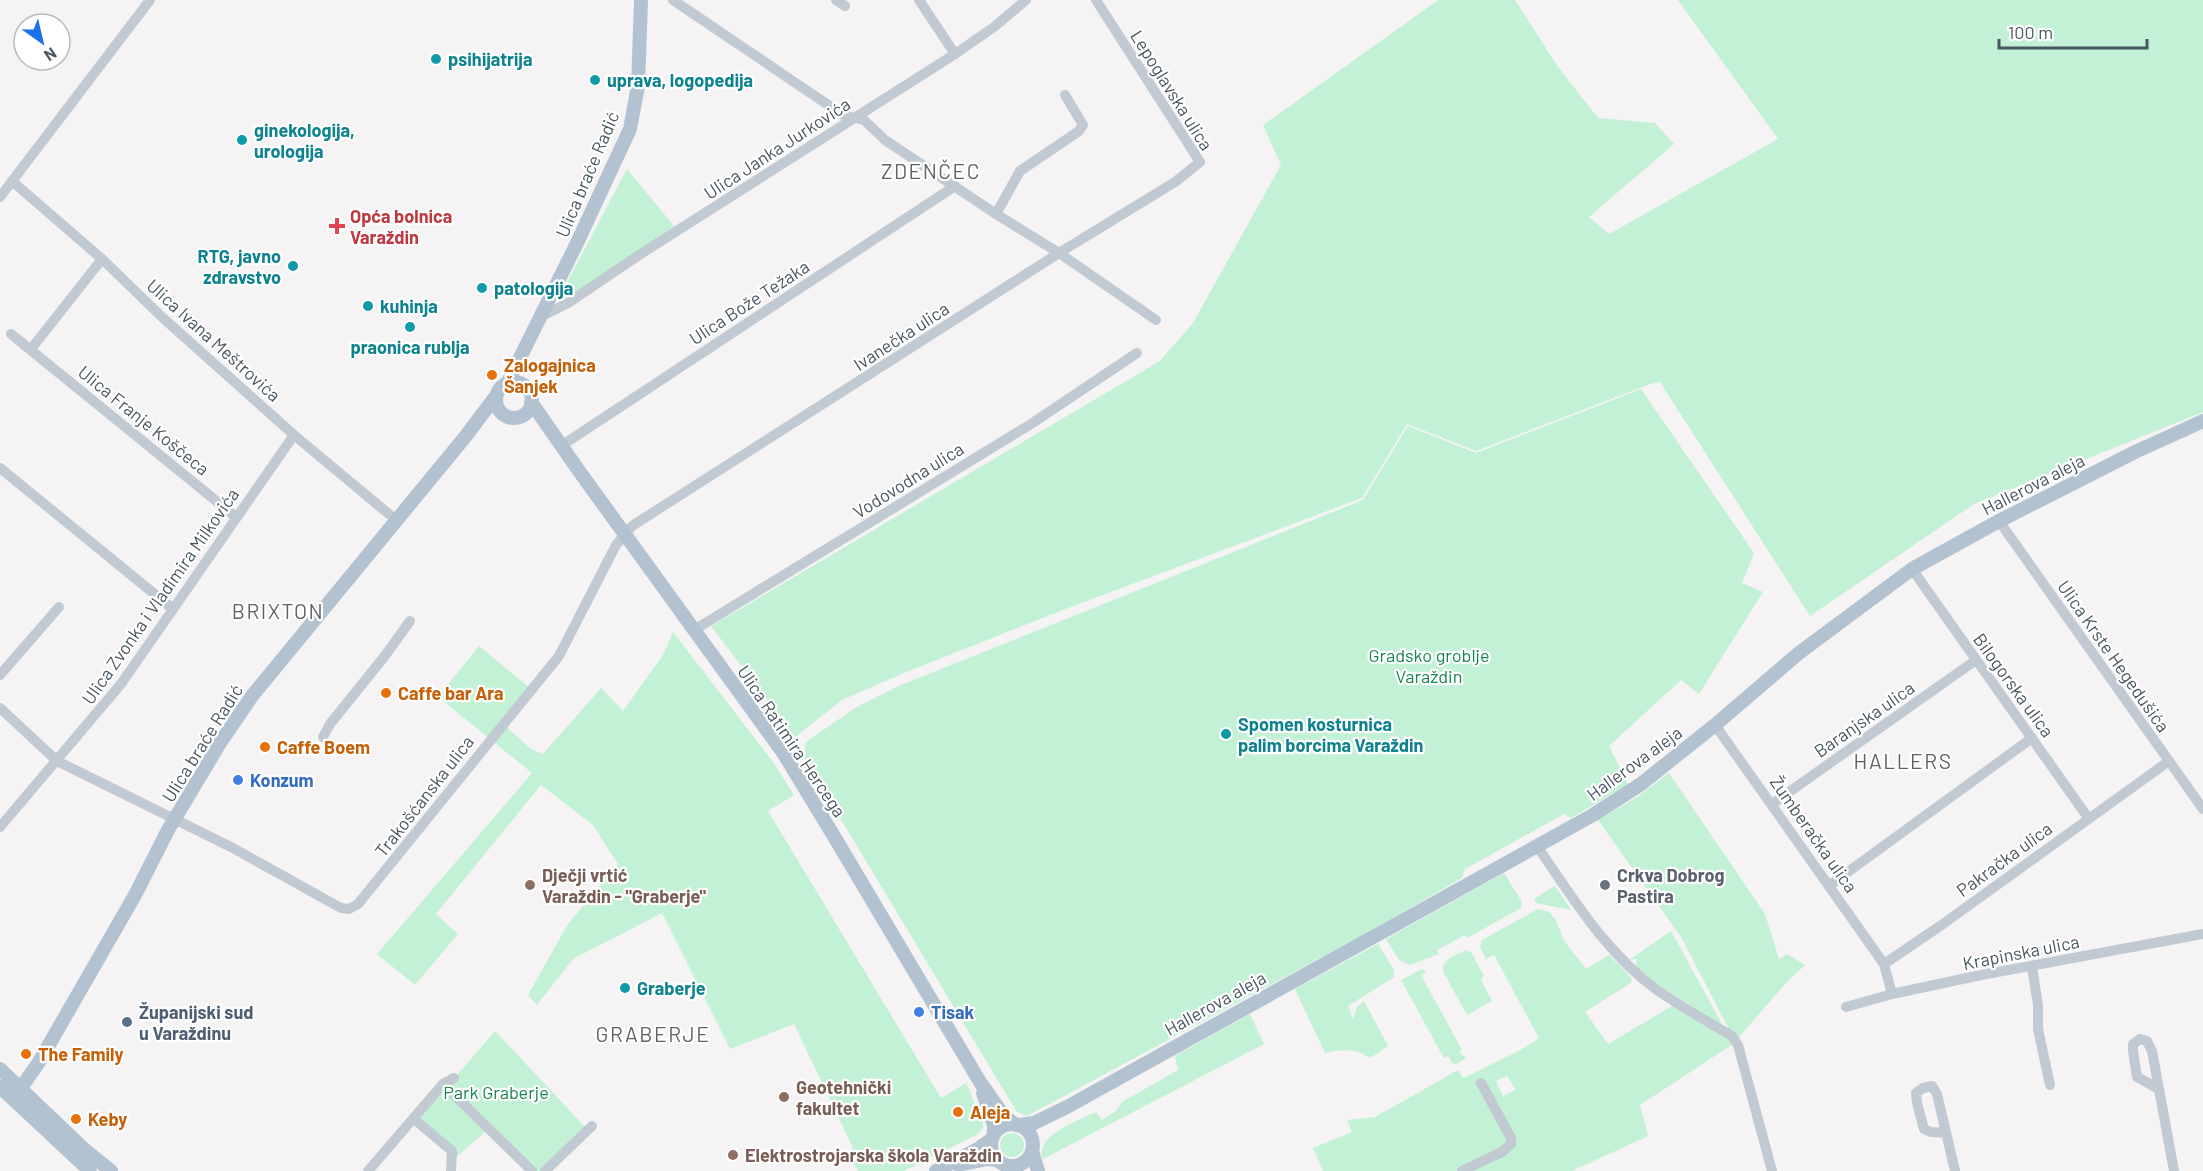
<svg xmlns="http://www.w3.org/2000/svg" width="2203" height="1171" viewBox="0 0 2203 1171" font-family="Barlow,sans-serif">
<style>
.green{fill:#c3f1d5;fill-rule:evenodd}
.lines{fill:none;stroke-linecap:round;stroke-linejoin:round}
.minor{stroke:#c1cad2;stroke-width:10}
.major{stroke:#b3c2d1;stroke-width:14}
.culture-dot{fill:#0f9aa8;stroke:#fff;stroke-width:2}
.health-dot{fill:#e0444e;stroke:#fff;stroke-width:2}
.food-dot{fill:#e8710a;stroke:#fff;stroke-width:2}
.shop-dot{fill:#3f7fe0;stroke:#fff;stroke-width:2}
.education-dot{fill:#8d6e63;stroke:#fff;stroke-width:2}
.worship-dot{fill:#6b7280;stroke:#fff;stroke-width:2}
.service-dot{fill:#5c6f8a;stroke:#fff;stroke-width:2}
.labels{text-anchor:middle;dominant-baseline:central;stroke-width:4.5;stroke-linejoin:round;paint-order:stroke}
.culture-label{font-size:18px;font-weight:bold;fill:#0d838f;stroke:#fff;text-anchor:start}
.street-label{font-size:18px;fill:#4a5661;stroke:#fff}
.health-label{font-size:18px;font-weight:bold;fill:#be3a42;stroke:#fff;text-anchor:start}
.food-label{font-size:18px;font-weight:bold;fill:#c56008;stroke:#fff;text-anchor:start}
.park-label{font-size:18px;fill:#17864f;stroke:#fff}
.shop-label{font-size:18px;font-weight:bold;fill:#366cbe;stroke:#fff;text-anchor:start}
.education-label{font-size:18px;font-weight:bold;fill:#785e54;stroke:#fff;text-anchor:start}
.worship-label{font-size:18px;font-weight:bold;fill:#5b616d;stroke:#fff;text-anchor:start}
.service-label{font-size:18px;font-weight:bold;fill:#4e5e75;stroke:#fff;text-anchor:start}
.quarter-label{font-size:21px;letter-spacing:1.5px;fill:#5f6368;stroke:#fff}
</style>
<rect width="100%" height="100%" fill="#f5f3f3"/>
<!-- green -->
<g class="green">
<polygon points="1438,0 1515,0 1558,67 1598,118 1655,123 1674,144 1589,217 1609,234 1778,139 1678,0 2203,0 2203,412 1974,504 1810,616 1660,382 1650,384 1476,451 1407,424 1362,498 1068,608 904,673 842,700 795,737 711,626 1160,361 1193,323 1281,165 1263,125"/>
<polygon points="627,169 674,226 573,295 563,290"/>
<polygon points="1641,389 1754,553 1742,583 1763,592 1699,694 1681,680 1609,746 1628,784 1571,818 1564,814 1465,869 1462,878 1370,931 1027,1116 1017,1112 804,758 806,742 855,708 901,685 1363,500 1408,426 1476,453"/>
<polygon points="673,632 773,762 794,795 768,811 941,1098 966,1083 983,1122 983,1128 978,1134 904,1171 858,1171 848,1151 853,1148 794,1024 730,1049 662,913 573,959 537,1005 528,995 568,924 618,864 593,825 541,785 436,914 458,934 415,985 377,954 532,773 438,697 479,646 531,689 503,724 531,749 543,754 601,688 623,711 663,655"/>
<polygon points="1669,773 1765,914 1779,959 1787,954 1805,965 1787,982 1738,1038 1730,1031 1681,937 1598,820 1637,797"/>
<polygon points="1504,873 1522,902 1521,908 1467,938 1465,935 1437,950 1439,954 1410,965 1399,960 1386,939"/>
<polygon points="1555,886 1571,910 1536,903 1534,899"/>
<path d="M1538,909l11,3 6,7 10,23 21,27 23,-14 21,21 2,6 -47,30 23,32 64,-38 58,34 3,4 -93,61 8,31 -76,35h-249l-10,-23 39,-16 -5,-12 28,-3 83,-47 5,8 56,-27 20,-13 -45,-83 -8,4 -6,-12 2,-7zM1507,1076l9,14 -13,6 -7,-15z"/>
<polygon points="1671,931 1723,1026 1658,985 1636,967 1637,959 1629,960"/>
<path d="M1378,944l16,26v7l-46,29 5,13 4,-12 7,-6 24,45 -18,12c-13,-10 -30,-9 -45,-5l-30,-64z"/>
<path d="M1466,950l5,2 13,24 -3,4 11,21 -25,14 -24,-44c-1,-13 13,-16 23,-21z"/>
<polygon points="1422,969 1427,972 1421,975 1462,1050 1459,1052 1466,1058 1456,1064 1452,1063 1448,1056 1444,1058 1401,980"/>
<path d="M1250,1014l14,30 -221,115c-10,-23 38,-40 53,-47l6,8 14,-9 6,-9 56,-32 -3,-14z"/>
<polygon points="495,1031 586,1128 541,1171 526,1171 486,1131 454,1159 414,1125"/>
<circle cx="1012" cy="1145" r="12"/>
</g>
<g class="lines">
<!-- minor -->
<g class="minor">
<polyline points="673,0 843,115 864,120 885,140 996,214 1059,253 1156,320"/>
<polyline points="836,0 845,6"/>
<polyline points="919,0 955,54"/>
<polyline points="12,181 102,259 163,318 294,435 396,520"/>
<polyline points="0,197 150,0"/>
<polyline points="996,214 1020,171 1079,131 1083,125 1065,95"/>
<polyline points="540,317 568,303 639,255 955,54 994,27 1026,0"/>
<polyline points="11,334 236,517"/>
<polyline points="31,349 102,259"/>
<polyline points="561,446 955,186"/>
<polyline points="0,468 173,609"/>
<polyline points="1999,521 2203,809"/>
<polyline points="1912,569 2089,819"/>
<polyline points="694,630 1031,424 1137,353"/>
<polyline points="0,675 59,607"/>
<polyline points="0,708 57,761 233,848 341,908 349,909 358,904 559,656 616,545 632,526 1059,253 1175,182 1200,162 1096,0"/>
<polyline points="1715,725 1884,964"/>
<polyline points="323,737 330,724 384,657 410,621"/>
<polyline points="1772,804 1976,660"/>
<polyline points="0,827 121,684 294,435"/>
<path d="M1537,846c35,51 69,107 120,144 24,17 50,31 75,46l6,9 34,126"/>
<polyline points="1830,885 2032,738"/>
<polyline points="2032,967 2038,1005 2038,1029 2050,1085"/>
<polyline points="1892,994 1884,964 1943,924 2169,761"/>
<polyline points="1846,1007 1892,994 1981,975 2203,934"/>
<polyline points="443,1084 532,1171"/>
<polyline points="2159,1089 2137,1077 2133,1051 2133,1044 2140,1039 2147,1041 2152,1051 2174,1171"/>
<polyline points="414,1119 452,1151 451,1171"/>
<polyline points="1946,1133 1931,1132 1924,1129 1917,1103 1916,1093 1923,1088 1932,1086 1937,1094 1955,1171"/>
<polyline points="368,1171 443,1084 454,1078"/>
<polyline points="545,1171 592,1126"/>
<polyline points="1462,1171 1502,1152 1511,1144 1511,1138 1481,1083"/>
</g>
<!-- major -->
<g class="major">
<circle cx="514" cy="400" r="18"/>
<polyline points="507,384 577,243 630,129 638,86 641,0"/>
<polyline points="531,402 579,471 784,754 835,838 980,1082 1004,1116 1016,1125"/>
<polyline points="0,1069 85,1150 111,1171"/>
<polyline points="0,1087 90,1171"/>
<polyline points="983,1093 994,1125 994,1134"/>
<polyline points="14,1098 39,1062 135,895 168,830 220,743 252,696 465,437 496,396"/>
<circle cx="1012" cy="1145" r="21"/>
<polyline points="1019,1125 1034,1123 1067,1107 1593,815 1641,784 1715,725 1799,653 1912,569 1999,521 2135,452 2203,421"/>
<polyline points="1032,1151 1038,1171"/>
<polyline points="958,1165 987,1159 998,1160"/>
<polyline points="936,1171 978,1149 992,1139"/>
</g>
</g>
<!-- markers -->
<g class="culture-dot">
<circle cx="436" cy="59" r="6"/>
<circle cx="595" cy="80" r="6"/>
<circle cx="242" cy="140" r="6"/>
<circle cx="293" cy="266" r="6"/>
<circle cx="482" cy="288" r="6"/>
<circle cx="368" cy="306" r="6"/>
<circle cx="410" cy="327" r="6"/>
<circle cx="1226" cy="734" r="6"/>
<circle cx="625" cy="988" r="6"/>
</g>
<path class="health-dot" d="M334 217h6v6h6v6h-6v6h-6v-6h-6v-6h6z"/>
<g class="food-dot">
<circle cx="492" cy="375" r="6"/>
<circle cx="386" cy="693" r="6"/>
<circle cx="265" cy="747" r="6"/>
<circle cx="26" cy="1054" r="6"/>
<circle cx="958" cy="1112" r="6"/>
<circle cx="76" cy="1119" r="6"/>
</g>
<g class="shop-dot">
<circle cx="238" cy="780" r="6"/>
<circle cx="919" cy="1012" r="6"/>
</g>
<g class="education-dot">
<circle cx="530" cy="885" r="6"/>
<circle cx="784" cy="1097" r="6"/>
<circle cx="733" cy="1155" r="6"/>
</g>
<circle class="worship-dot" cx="1605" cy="885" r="6"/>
<circle class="service-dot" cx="127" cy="1022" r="6"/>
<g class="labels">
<!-- culture labels -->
<g class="culture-label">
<text x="448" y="59">psihijatrija</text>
<text x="607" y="80">uprava, logopedija</text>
<text x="254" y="130">ginekologija,<tspan x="254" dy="21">urologija</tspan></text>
<text x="281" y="256" text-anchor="end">RTG, javno<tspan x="281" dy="21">zdravstvo</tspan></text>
<text x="494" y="288">patologija</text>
<text x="380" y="306">kuhinja</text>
<text x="410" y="347" text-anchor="middle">praonica rublja</text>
<text x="1238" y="724">Spomen kosturnica<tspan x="1238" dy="21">palim borcima Varaždin</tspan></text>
<text x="637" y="988">Graberje</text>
</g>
<!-- street labels -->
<g class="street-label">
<text transform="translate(1172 90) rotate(58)">Lepoglavska ulica</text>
<text transform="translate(777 148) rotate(-33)">Ulica Janka Jurkovića</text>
<text transform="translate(587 174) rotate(-67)">Ulica braće Radić</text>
<text transform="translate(749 302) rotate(-33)">Ulica Bože Težaka</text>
<text transform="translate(901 336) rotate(-33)">Ivanečka ulica</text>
<text transform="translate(214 340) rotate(42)">Ulica Ivana Meštrovića</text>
<text transform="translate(144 420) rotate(39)">Ulica Franje Koščeca</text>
<text transform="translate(908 480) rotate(-32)">Vodovodna ulica</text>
<text transform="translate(2033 484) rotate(-27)">Hallerova aleja</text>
<text transform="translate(160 596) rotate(-55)">Ulica Zvonka i Vladimira Milkovića</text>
<text transform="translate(2114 656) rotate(55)">Ulica Krste Hegedušića</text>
<text transform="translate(2014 685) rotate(54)">Bilogorska ulica</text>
<text transform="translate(1864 719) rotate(-35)">Baranjska ulica</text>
<text transform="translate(792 741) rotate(56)">Ulica Ratimira Hercega</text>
<text transform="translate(202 743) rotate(-58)">Ulica braće Radić</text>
<text transform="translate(1634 763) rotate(-36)">Hallerova aleja</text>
<text transform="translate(424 796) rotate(-52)">Trakošćanska ulica</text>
<text transform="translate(1814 834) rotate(55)">Žumberačka ulica</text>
<text transform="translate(2004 859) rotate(-36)">Pakračka ulica</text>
<text transform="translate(2021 952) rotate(-11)">Krapinska ulica</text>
<text transform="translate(1215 1003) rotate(-29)">Hallerova aleja</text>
</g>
<!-- health labels -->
<g class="health-label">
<text x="350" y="216">Opća bolnica<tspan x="350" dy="21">Varaždin</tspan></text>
</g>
<!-- food labels -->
<g class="food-label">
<text x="504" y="365">Zalogajnica<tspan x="504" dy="21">Šanjek</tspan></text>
<text x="398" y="693">Caffe bar Ara</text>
<text x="277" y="747">Caffe Boem</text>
<text x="38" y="1054">The Family</text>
<text x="970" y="1112">Aleja</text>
<text x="88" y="1119">Keby</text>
</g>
<!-- park labels -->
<g class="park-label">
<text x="1429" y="655">Gradsko groblje<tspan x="1429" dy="21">Varaždin</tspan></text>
<text x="496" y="1092">Park Graberje</text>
</g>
<!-- shop labels -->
<g class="shop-label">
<text x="250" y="780">Konzum</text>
<text x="931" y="1012">Tisak</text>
</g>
<!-- education labels -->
<g class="education-label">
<text x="542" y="875">Dječji vrtić<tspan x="542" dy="21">Varaždin - "Graberje"</tspan></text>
<text x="796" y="1087">Geotehnički<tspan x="796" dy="21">fakultet</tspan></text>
<text x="745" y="1155">Elektrostrojarska škola Varaždin</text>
</g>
<!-- worship labels -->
<g class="worship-label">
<text x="1617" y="875">Crkva Dobrog<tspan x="1617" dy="21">Pastira</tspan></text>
</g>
<!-- service labels -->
<g class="service-label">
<text x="139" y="1012">Županijski sud<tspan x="139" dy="21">u Varaždinu</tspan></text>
</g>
<!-- quarter labels -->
<g class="quarter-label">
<text x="931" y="170">ZDENČEC</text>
<text x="278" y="610">BRIXTON</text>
<text x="1903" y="760">HALLERS</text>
<text x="653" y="1033">GRABERJE</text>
</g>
</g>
<!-- north arrow -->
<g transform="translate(42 42) rotate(146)"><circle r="28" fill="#ffffff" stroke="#b7bbc0" stroke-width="1.5"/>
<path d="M0-4.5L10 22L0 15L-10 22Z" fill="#1a73e8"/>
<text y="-9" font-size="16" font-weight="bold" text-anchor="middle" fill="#4a5661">N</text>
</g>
<!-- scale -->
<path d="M1999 39v9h148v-9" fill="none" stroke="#4a5661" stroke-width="3"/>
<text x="2008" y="39" font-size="18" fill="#4a5661" stroke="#ffffff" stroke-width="4.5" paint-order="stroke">100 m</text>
</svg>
